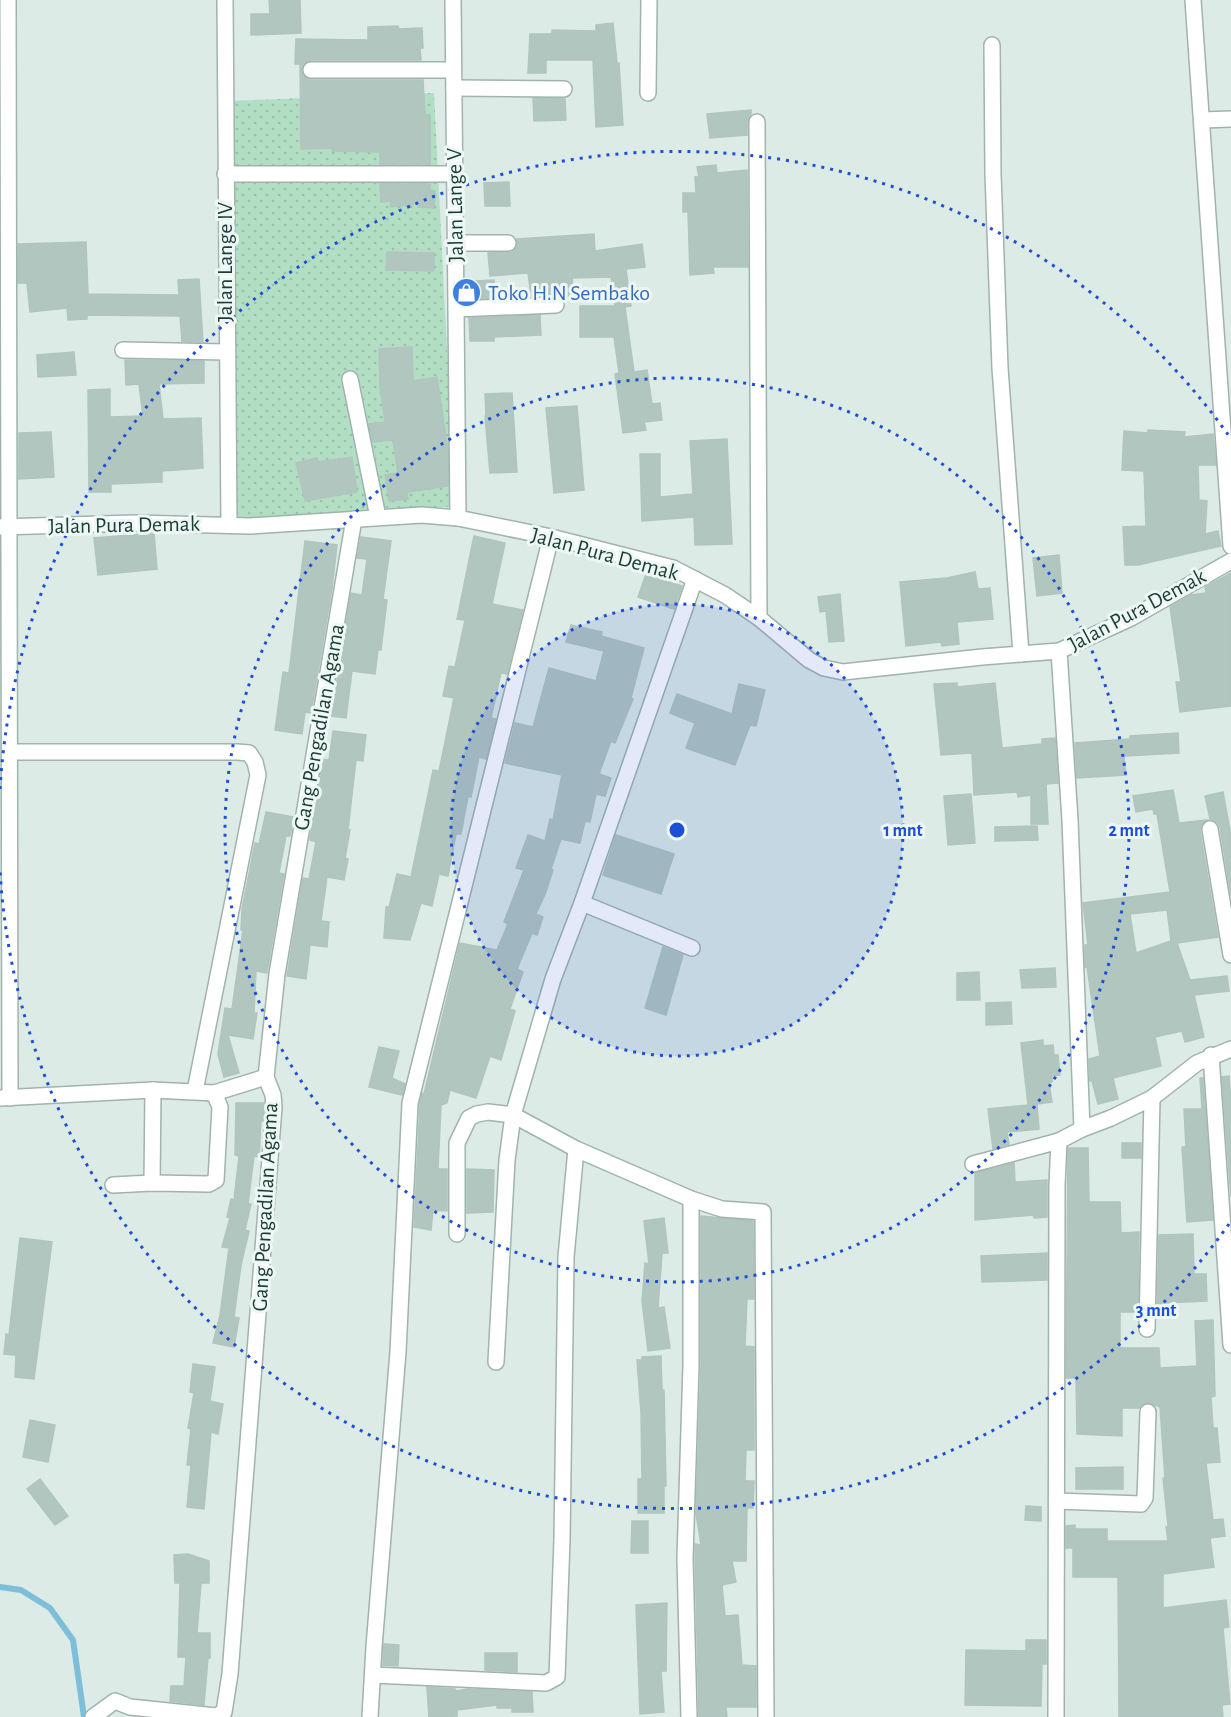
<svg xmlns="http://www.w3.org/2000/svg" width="1231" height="1717" viewBox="0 0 1231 1717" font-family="'Alegreya Sans',sans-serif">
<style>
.grass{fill:url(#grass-dots)}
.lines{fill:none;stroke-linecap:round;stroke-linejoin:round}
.stream{stroke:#7dbfd8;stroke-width:6}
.building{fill:#b2c6c0;stroke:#afc5be;stroke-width:1.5;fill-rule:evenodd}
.minor-casing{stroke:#a0b3ae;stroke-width:18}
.minor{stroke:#fff;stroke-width:15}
.ring{fill:none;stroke:#1d4ed8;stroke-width:3;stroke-dasharray:3 6}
.labels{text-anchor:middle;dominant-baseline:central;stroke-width:6;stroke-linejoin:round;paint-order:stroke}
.street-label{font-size:22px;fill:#1d3c37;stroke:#edf7f4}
.shop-label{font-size:22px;fill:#366cbe;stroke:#edf7f4;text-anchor:start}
.centre{fill:#1d4ed8;stroke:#edf7f4;stroke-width:3}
.ring-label{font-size:18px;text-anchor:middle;font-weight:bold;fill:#1d4ed8;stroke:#edf7f4;stroke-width:6;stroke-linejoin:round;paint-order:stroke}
</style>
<defs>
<pattern id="grass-dots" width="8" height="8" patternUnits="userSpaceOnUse" patternTransform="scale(1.5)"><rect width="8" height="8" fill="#b2dfc4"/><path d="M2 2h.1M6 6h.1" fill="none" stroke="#99c0a9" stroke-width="1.8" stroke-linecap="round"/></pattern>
</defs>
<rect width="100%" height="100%" fill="#ddebe6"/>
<!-- grass -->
<polygon class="grass" points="434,93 455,507 380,508 236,522 231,101"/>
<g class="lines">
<!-- stream -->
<polyline class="stream" points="0,1587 21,1590 50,1608 73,1640 84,1717"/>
</g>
<!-- building -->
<g class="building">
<polygon points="269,0 300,0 301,33 251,35 251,14 270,14"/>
<polygon points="613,23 617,64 619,63 623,125 596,127 593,60 546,60 546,73 528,73 530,34 552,34 552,30 596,31 596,25"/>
<polygon points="398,26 399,29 422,28 423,48 420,48 421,60 311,60 303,65 301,71 306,78 311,80 423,80 425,115 430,115 430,164 380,164 380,152 332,151 332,148 301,149 300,64 295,64 296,39 368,40 368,27"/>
<polygon points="533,98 565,99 566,120 534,121"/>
<polygon points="751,110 751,114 747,121 747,135 710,138 707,114"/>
<polygon points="716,165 717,173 747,170 748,267 713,267 714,273 690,275 688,212 683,212 683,193 696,193 695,177 699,177 697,167"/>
<polygon points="509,182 510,206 485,206 484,183"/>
<polygon points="380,184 430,184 430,190 435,191 434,208 418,207 418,204 391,207 391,201 381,202"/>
<polygon points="594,234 595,251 642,244 645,267 626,269 631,306 625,307 634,372 647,370 652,404 660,403 662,420 644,422 646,430 623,433 615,374 619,373 614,337 580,337 580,306 615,306 611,277 572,278 574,296 561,297 531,296 528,273 490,276 488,253 512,252 517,247 517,239"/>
<polygon points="86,242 88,294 179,295 178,280 199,279 203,342 182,341 180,316 87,315 87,319 68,320 67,308 30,312 27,283 18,283 18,244"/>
<polygon points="387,252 434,253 434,271 386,270"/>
<polygon points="494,280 495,298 477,298 476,281"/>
<polygon points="540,315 541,335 494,337 494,341 470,341 469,318"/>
<polygon points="412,347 413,381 437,377 448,451 448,486 407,492 408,499 389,501 385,475 398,473 393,440 373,442 369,424 385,422 380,386 379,349"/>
<polygon points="74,352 76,375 38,377 37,355"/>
<polygon points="125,360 204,361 204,383 159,384 163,419 201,418 203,468 162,471 162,482 111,484 111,492 89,492 88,390 110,389 110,417 143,416 139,384 126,385"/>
<polygon points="512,393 517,472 490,473 485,416 486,416 485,394"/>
<polygon points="577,406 584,490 554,493 546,408"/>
<polygon points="1148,430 1185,432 1184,437 1213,434 1216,465 1198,465 1199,500 1207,501 1205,534 1218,531 1221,546 1138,565 1125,565 1123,527 1146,526 1144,471 1122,470 1124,431 1148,433"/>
<polygon points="51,432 54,477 19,479 19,433"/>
<polygon points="727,439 732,544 695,545 694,517 642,521 640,454 660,454 660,497 693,494 690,441"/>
<polygon points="352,457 357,492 305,501 296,463 317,458 318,462"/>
<polygon points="154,533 157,569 98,575 94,538"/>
<polygon points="474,536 505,543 492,604 523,610 507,674 501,673 491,718 496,719 486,759 479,757 471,797 468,796 461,834 456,834 448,876 439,874 432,906 421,903 410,940 384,938 386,907 389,907 397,874 411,877 433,770 439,771 454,698 443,696 449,666 455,667 465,620 457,619"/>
<polygon points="361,537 391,541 383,599 387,600 381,650 378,650 375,674 352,671 346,718 331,716 351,593 362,595 367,559 357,558"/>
<polygon points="305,541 337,545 332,589 311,713 305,712 302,734 275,730 283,672 289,673"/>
<polygon points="1059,555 1062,593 1037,596 1033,558"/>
<polygon points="975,572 978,589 990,588 993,619 957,622 959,644 942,646 941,642 906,646 900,582 947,578"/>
<polygon points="1231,573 1231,706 1180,712 1176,682 1181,682 1170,607 1191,595 1206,593 1205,587"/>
<polygon points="646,574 682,586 674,609 638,597"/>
<polygon points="840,594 844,641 829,642 826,611 820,612 818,597"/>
<polygon points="571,625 602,632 601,636 644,648 631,698 633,699 615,743 611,741 599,774 611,778 605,796 596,794 590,822 585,821 580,843 561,839 551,869 553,870 546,892 536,914 543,917 537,935 532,933 517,969 523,972 510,1009 515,1011 501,1060 490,1056 476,1098 450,1090 447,1103 441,1105 438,1169 447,1169 447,1211 433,1210 431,1230 414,1227 420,1104 422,1093 424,1094 460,943 497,950 508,924 504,922 524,870 516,868 528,835 545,841 550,819 553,820 562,775 505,763 515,723 533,727 549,668 596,681 604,651 566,642"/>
<polygon points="957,683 957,687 995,683 1002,748 1042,744 1042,739 1055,738 1058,783 1046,784 1048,824 1031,824 1031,795 1018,797 1017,792 974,795 972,753 941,755 934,684"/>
<polygon points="739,684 765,690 756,726 750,725 735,765 686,748 695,723 670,713 677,694 732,714"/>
<polygon points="333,731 366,735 363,761 356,760 348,830 350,830 345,858 348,859 344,880 327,877 321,921 329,922 327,947 310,945 306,979 287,976 303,878 309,879 316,842 310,840 323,759 329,760"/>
<polygon points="1178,733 1179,753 1124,756 1126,775 1077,778 1075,743 1130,739 1130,736"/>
<path d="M1173,790l6,33 28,-3 -6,5 -1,6 18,106 -41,6 13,37 37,-4 2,15 -35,4 10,42 -19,5 -3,-11 -27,6 6,29 -48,12 5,21 -20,5 -6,-23h-2l-1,-22 11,-3 -13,-89h-2v-22h3l-5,-42 87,-11 -13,-78h-3l-1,-5 -17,3 -3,-16zM1167,910l4,31 -35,12 -6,-39z"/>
<polygon points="1223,792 1231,836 1231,896 1220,827 1217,822 1210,819 1205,796"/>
<polygon points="971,794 975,843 948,845 944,796"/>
<polygon points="266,812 294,817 290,836 286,836 279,873 284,874 267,973 256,971 254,1013 257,1013 253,1039 228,1035 239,1073 224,1077 218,1054 225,1008 232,1009 243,930 241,930 242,909 255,843 259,844"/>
<polygon points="1037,826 1038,840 995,841 995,827"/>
<polygon points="616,835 674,854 661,894 603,875"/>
<polygon points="663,947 683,955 666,1015 645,1008"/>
<polygon points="1055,968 1056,987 1022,988 1020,970"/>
<polygon points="979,972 980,1000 957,1000 957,973"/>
<polygon points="1011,1002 1012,1024 986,1025 986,1003"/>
<polygon points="1043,1040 1043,1046 1053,1045 1054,1055 1058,1055 1060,1075 1052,1076 1052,1082 1049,1083 1052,1102 1037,1104 1039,1129 1007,1132 1009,1144 993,1149 988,1109 1028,1105 1021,1043"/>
<polygon points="379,1047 399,1051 392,1078 405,1084 402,1095 369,1087"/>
<polygon points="1229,1076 1231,1104 1231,1197 1222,1077"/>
<polygon points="1200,1078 1203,1078 1213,1220 1187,1222 1182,1147 1186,1147 1184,1109 1202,1109"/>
<polygon points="236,1103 264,1103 264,1107 263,1121 261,1121 259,1157 254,1156 248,1204 251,1204 245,1230 249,1231 241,1265 234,1317 239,1318 234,1347 213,1343 220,1315 229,1248 222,1247 230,1218 227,1217 231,1199 234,1200 239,1156 235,1155"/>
<rect x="1122" y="1143" width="19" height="15"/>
<polygon points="1068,1148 1088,1148 1089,1202 1120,1202 1121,1233 1139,1232 1138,1312 1120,1312 1120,1348 1159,1348 1160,1368 1197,1366 1195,1321 1213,1320 1215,1396 1211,1397 1213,1428 1217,1428 1220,1462 1206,1463 1213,1520 1223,1519 1225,1536 1210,1538 1214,1567 1163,1574 1163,1608 1226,1600 1229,1627 1223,1628 1230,1704 1222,1705 1223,1717 1119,1717 1118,1577 1073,1577 1073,1548 1066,1548 1066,1526 1075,1525 1075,1529 1107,1529 1107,1541 1168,1541 1166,1527 1168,1526 1163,1478 1165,1478 1160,1407 1148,1402 1139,1408 1122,1408 1122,1436 1077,1434 1076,1378 1066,1378"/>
<polygon points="1014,1163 1015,1182 1047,1180 1047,1217 1034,1218 1033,1215 975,1220 975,1173"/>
<polygon points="467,1169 494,1170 493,1212 467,1213"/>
<polygon points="701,1216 753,1221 754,1299 747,1299 745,1346 754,1347 754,1450 746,1450 745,1481 754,1481 753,1508 747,1508 746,1561 732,1561 736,1582 722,1585 725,1616 738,1615 742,1665 756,1666 756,1707 726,1707 727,1717 699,1717 695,1558 695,1544 701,1545 696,1513 701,1365"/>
<polygon points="664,1218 668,1253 662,1253 658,1308 664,1307 670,1348 648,1351 642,1301 645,1263 649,1264 644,1221"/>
<polygon points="1193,1234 1194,1274 1206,1274 1207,1301 1162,1303 1162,1311 1157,1312 1159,1235"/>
<polygon points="20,1238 52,1242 34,1379 15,1377 16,1355 4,1354 6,1334 9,1335"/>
<polygon points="1047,1253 1047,1280 982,1282 981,1256"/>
<polygon points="661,1356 662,1390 664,1390 666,1486 664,1486 664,1513 638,1513 638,1479 642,1479 641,1413 637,1360 642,1360 642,1357"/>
<polygon points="193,1364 215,1367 210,1401 223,1404 218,1434 211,1432 204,1509 187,1507 191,1465 187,1465 191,1429 188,1428 194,1393 190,1392"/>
<polygon points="30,1420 55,1425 48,1462 23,1457"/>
<polygon points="1123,1467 1123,1489 1076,1489 1076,1468"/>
<polygon points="40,1479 68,1516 55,1525 27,1489"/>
<polygon points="1026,1506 1041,1507 1041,1521 1025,1520"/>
<polygon points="632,1521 648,1521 648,1553 631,1553"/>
<polygon points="188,1554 209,1561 209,1583 201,1583 197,1633 210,1633 210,1658 208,1658 204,1705 170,1701 171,1686 184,1686 186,1657 178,1657 180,1583 175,1583 174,1555"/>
<polygon points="667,1603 666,1671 661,1671 664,1712 640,1714 636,1605"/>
<polygon points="1026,1640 1046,1640 1046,1664 1042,1664 1041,1706 965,1705 966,1650 1026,1651"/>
<polygon points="384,1644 399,1645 398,1666 383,1665"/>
<polygon points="485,1653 517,1653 517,1672 485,1670"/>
<polygon points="427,1687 455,1689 456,1691 468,1689 532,1692 533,1712 512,1712 512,1708 497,1708 497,1705 457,1710 457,1716 429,1717"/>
</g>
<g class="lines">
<defs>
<g id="minor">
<polyline points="8,0 10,1098"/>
<polyline points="225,0 229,525"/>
<polyline points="453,0 458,518"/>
<polyline points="1193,0 1231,546"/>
<polyline points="992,45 993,174 1000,368 1021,654"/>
<polyline points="311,70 453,70"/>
<polyline points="454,88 564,89"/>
<polyline points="648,93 649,0"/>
<polyline points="1202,120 1231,119"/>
<polyline points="757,122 759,618"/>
<polyline points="225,174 455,174"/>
<polyline points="456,243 508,243"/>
<polyline points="456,309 556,305"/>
<polyline points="123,350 226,352"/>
<polyline points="350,379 378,517"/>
<polyline points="0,527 134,523 250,526 422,515 458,518 551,537 673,568 725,595 759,618 809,660 824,668 843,672 982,657 1059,651 1131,618 1231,561"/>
<polyline points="1059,651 1070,820 1082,1129"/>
<polyline points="10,752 237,752 249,753 255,762 258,775 195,1091"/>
<polyline points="1210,829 1231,955"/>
<polyline points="582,903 692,948"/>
<polyline points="1211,1055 1231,1345"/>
<polyline points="0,1098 153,1090 214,1093 266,1077"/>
<polyline points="973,1164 1059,1141 1082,1129 1111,1118 1152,1098 1197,1063 1231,1049"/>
<polyline points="152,1183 153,1090"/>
<polyline points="113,1185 152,1183 209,1184 216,1180 220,1107 214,1093"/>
<polyline points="457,1234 457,1143 469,1118 477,1114 488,1112 513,1115 576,1149 691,1199 722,1209 763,1212 766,1717"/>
<polyline points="1147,1329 1152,1098"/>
<polyline points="496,1362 507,1160 513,1115 553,979 582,903 695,579"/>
<polyline points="1057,1501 1141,1504 1145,1498 1148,1412"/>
<polyline points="373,1675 546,1683 557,1677 562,1540 566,1257 576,1149"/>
<polyline points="216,1716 224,1712 230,1674 274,1107 273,1095 266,1077 277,974 354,519"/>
<polyline points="93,1717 115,1701 130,1707 216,1716"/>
<polyline points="370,1717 374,1647 398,1352 410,1103 551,537"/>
<polyline points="689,1717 685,1558 691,1365 691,1199"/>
<polyline points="1056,1717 1057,1185 1059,1141"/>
</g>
</defs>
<!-- minor casing -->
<use href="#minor" class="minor-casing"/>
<!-- minor -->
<use href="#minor" class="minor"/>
</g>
<!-- distance rings -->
<circle cx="677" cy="830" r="226" fill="#1d4ed8" fill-opacity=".12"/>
<g class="ring">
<circle cx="677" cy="830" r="226"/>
<circle cx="677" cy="830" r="452"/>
<path d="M1229 1224A678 678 0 0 1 0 871M0 789A678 678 0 0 1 1229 436"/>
</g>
<!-- icons -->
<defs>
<symbol id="shop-disc" viewBox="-11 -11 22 22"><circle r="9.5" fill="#3f7fe0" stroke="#edf7f4"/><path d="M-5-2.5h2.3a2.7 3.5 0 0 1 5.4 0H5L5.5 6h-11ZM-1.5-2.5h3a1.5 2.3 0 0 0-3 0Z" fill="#fff"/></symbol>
</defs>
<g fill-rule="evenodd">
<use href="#shop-disc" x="450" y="276" width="33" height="33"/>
</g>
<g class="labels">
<!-- street labels -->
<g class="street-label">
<text transform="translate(455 205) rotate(-91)">Jalan Lange V</text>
<text transform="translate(225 262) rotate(-90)">Jalan Lange IV</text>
<text transform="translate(124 525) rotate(-1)">Jalan Pura Demak</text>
<text transform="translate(605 554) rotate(15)">Jalan Pura Demak</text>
<text transform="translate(1137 610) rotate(-28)">Jalan Pura Demak</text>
<text transform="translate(319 727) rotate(-80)">Gang Pengadilan Agama</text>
<text transform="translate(265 1207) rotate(-87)">Gang Pengadilan Agama</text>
</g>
<!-- shop labels -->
<g class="shop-label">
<text x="488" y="293">Toko H.N Sembako</text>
</g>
</g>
<circle cx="677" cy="830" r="9" class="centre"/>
<g class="ring-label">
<text x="903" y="836">1 mnt</text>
<text x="1129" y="836">2 mnt</text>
<text x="1156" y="1316">3 mnt</text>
</g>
</svg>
